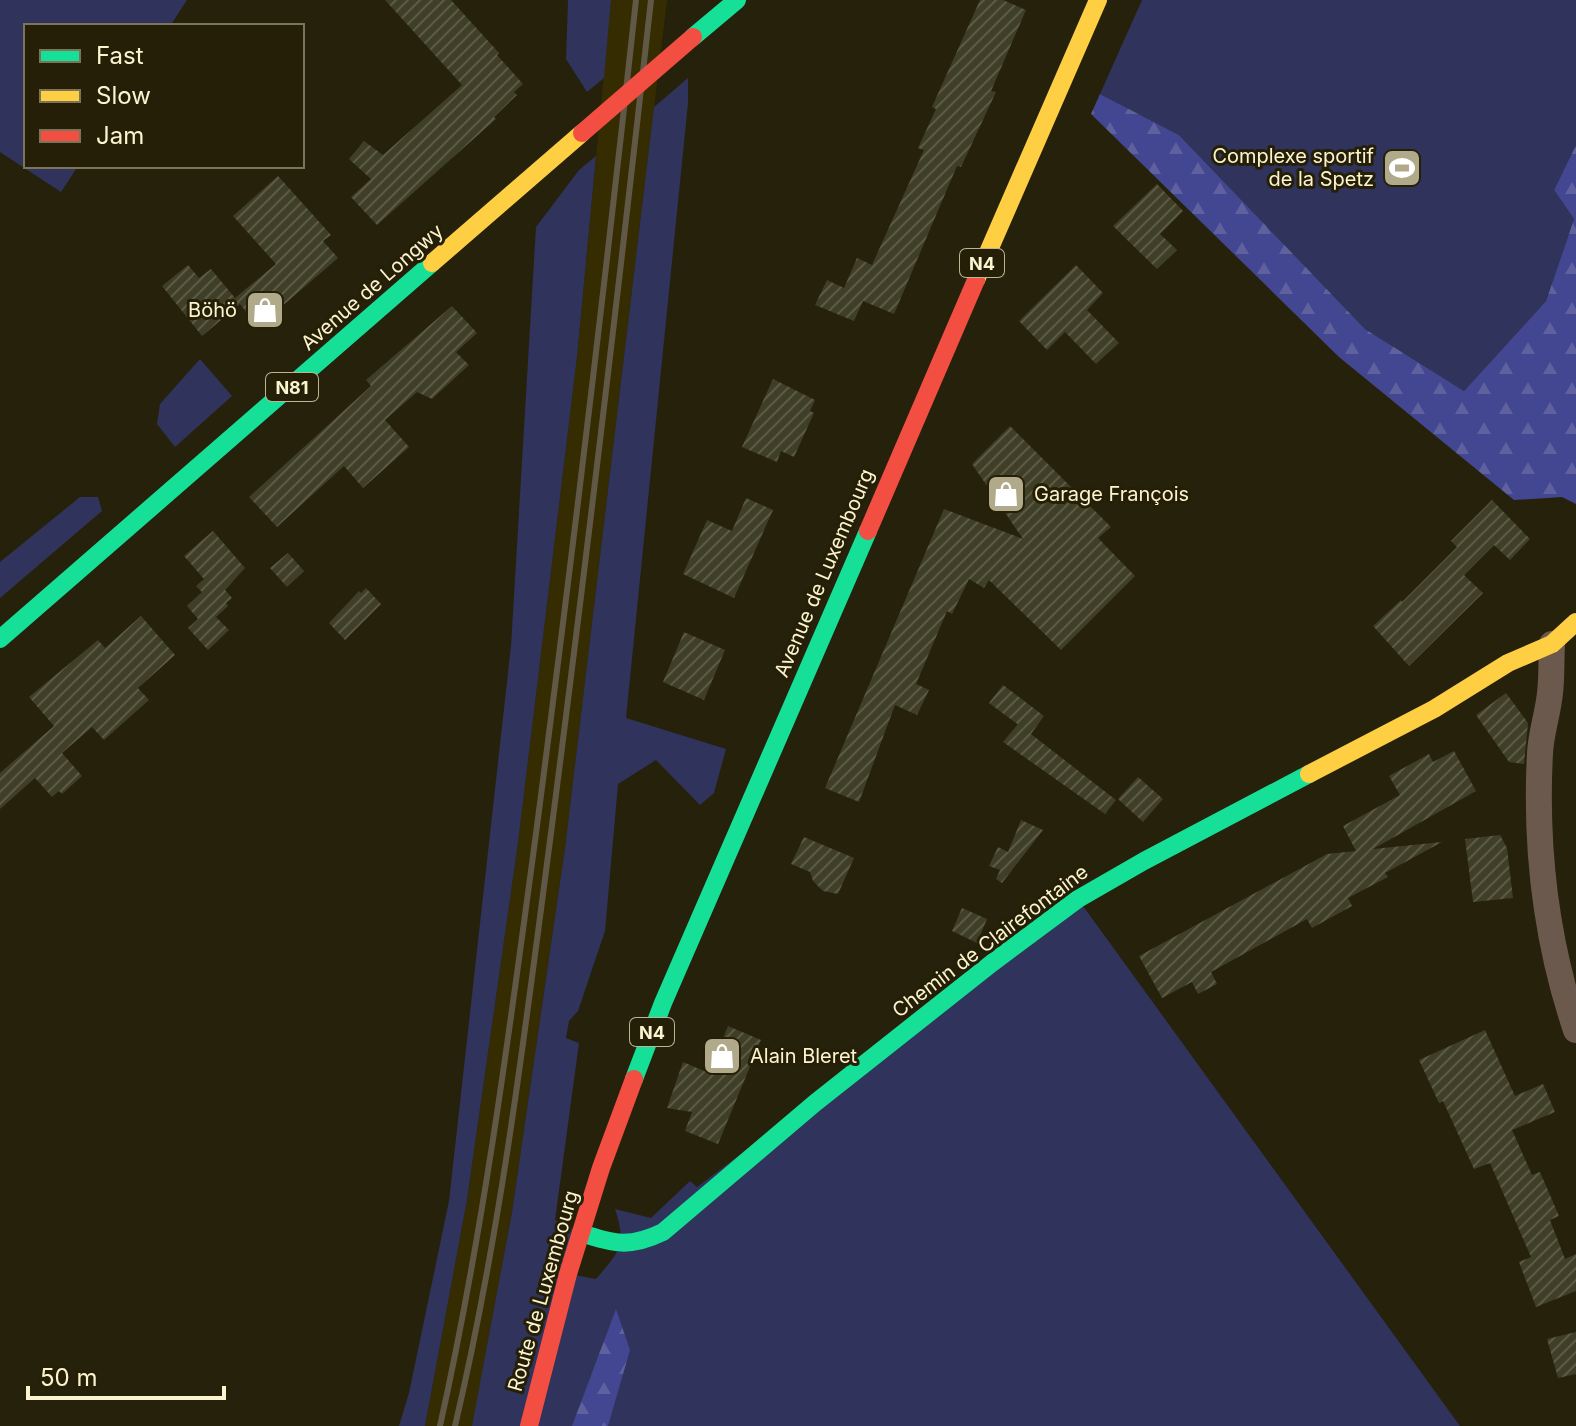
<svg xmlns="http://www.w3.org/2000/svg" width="1576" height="1426" viewBox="0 0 1576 1426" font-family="Inter,sans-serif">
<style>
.built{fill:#362c01}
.green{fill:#30335b}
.forest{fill:url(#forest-firs)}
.building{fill:url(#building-hatch)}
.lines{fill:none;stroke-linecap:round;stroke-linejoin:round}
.street{stroke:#6c594e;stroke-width:26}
.fast{stroke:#16e098;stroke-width:18}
.slow{stroke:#ffcf43;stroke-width:18}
.jam{stroke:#f24e42;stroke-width:18}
.rail{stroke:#625847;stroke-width:6}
.jam-bridge{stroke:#f24e42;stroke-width:18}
.labels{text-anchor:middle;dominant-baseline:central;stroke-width:6;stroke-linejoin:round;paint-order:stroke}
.shield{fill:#251f08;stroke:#bcb493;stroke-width:2}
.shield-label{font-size:18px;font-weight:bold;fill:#fcf4cf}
.poi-label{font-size:20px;fill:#fcf4cf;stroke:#251f08;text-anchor:end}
.street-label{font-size:20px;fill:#fcf4cf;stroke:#251f08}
</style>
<defs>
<pattern id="forest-firs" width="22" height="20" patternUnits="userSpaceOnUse" patternTransform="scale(2)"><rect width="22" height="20" fill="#434691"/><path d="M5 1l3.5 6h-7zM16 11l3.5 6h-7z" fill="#5f619f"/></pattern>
<pattern id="building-hatch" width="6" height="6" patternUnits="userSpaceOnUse" patternTransform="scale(2)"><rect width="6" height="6" fill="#3f3e27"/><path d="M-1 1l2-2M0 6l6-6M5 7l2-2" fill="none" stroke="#5c5a45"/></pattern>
</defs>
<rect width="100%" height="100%" fill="#26210b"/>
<!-- built -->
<polygon class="built" points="611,0 667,0 565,848 512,1212 476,1409 472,1426 425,1426 467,1200 518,843 577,357"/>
<!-- green -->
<g class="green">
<polygon points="0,0 187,0 170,26 26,26 26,166 78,166 61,192 0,152"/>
<polygon points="568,0 611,0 604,78 587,92 566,59"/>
<polygon points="1142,0 1576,0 1576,145 1554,190 1574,219 1546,301 1464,391 1365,329 1179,135 1100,94"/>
<path d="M688,78v25l-62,615 100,31 -12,44 -14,12 -44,-45 -38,24 -13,147 -27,80 -9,10 -3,17 13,5 -24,177 26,13 -12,41 27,5c23,-27 31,-34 19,-70l36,9 39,-37 7,6 381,-288 382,527h-988l40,-214 53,-364 89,-741z"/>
<polygon points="596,156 577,357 518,843 467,1200 425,1426 399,1426 409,1393 449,1201 511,646 536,227 579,170"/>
<polygon points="200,359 232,396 175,447 157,424 160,404"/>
<polygon points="80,497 98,497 102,511 0,598 0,562"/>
</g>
<!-- forest -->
<g class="forest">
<polygon points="1100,94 1179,135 1365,329 1464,391 1546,301 1574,219 1554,190 1576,145 1576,504 1562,497 1514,500 1339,357 1091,114"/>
<polygon points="616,1309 630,1350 608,1426 572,1426"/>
</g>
<!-- building -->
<g class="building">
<polygon points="385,0 451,0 499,53 497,55 523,84 514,92 517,95 494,117 496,119 377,225 351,197 371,179 349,159 364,141 383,155 462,85"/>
<polygon points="980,0 1003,0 1026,10 991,91 996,92 961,167 957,166 894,314 863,301 854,321 815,305 827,280 844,288 857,258 872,265 924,150 918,148 936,109 932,107"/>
<polygon points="278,176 331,235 323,241 338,258 258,327 240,304 202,336 162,286 188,265 199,278 211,269 235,298 276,264 233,216"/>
<polygon points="1157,184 1183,211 1160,234 1177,250 1157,269 1113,226"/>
<polygon points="1076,265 1103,293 1087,310 1119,343 1096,364 1065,332 1047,350 1019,321"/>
<polygon points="452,306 477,333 456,352 469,365 432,399 417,392 385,420 409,447 363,488 344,466 277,527 249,497 371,386 366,380"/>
<polygon points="773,379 815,400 810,411 814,413 794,457 781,451 777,462 742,447"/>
<polygon points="1010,426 1111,527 1098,538 1135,576 1061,650 989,580 984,588 969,579 952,614 947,611 916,684 929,690 917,715 895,705 859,802 825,788 944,509 1023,539 972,464"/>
<polygon points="746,498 773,510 734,598 683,574 707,520 732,531"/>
<polygon points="1492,500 1530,539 1510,560 1494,545 1464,575 1483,593 1409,666 1373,626 1401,600 1402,602 1457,547 1451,541"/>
<polygon points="213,531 245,568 225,590 232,598 226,603 228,606 216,617 229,630 208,650 188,628 198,619 187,606 202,592 196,586 204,579 184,556"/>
<polygon points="288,553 304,571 287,587 270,568"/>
<polygon points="366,588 381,604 345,640 329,623 359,591 361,593"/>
<polygon points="141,616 175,655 138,688 149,700 104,740 92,727 62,753 82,776 62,794 59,791 52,797 35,778 0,809 0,773 54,726 29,697 98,640 105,648"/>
<polygon points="684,632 725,650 704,700 663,682"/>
<polygon points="1003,685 1044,716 1031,734 989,703"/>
<polygon points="1506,693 1528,723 1524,764 1509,762 1476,715"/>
<polygon points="1018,724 1116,800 1105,814 1003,742"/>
<polygon points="1454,751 1476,791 1373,849 1442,842 1385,873 1388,877 1348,898 1352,906 1312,928 1307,919 1211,972 1217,984 1198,994 1192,982 1162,998 1139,956 1327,854 1356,851 1343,826 1400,795 1389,776 1429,754 1433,762"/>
<polygon points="1138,777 1163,799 1143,822 1118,799"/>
<polygon points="1021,820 1043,830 1002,883 996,879 1000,870 989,866 998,847 1008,852"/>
<polygon points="1500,835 1507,848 1513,898 1473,902 1465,839"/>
<polygon points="804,837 854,858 838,894 823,891 813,881 810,872 791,864"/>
<polygon points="962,908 987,919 977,943 952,931"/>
<polygon points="728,1026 761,1040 718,1144 685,1131 692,1112 667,1108 683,1062 709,1073"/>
<polygon points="1485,1030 1515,1096 1543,1084 1555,1112 1512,1130 1532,1175 1540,1172 1559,1216 1550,1220 1565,1259 1576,1254 1576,1291 1536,1307 1519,1262 1531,1257 1490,1163 1474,1169 1443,1101 1439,1103 1419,1060"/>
<polygon points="1576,1332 1576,1374 1558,1378 1547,1339"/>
</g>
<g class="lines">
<!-- street -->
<path class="street" d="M1552,644c-1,16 0,33 -2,49 -2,20 -9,40 -10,60 -5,94 6,188 36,277"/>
<!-- fast -->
<g class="fast">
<polyline points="693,37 737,0"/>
<polyline points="0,639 432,263"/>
<polyline points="634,1079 663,1003 868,531"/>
<path d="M581,1233c33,11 49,15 82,-1l152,-129 177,-140 86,-64 66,-38 165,-87"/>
</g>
<!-- slow -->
<g class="slow">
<polyline points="432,263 582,133"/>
<polyline points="976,280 1098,0"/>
<polyline points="1309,774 1434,709 1508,663 1552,644 1576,622"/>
</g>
<!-- jam -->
<g class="jam">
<polyline points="868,531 976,280"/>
<polyline points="529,1426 568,1274 601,1168 634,1079"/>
</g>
<!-- rail -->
<g class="rail">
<path d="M440,1426c44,-198 70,-399 97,-600 36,-275 69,-550 99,-826"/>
<path d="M455,1426c46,-195 70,-395 96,-593 36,-277 69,-555 100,-833"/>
</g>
<!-- jam-bridge -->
<polyline class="jam-bridge" points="582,133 693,37"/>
</g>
<!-- icons -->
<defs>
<symbol id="stadium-square" viewBox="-11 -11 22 22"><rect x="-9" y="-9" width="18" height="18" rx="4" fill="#b1aa8a" stroke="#251f08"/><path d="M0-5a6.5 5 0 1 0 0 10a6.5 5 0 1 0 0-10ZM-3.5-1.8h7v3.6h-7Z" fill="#fff"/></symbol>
<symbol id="shop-square" viewBox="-11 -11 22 22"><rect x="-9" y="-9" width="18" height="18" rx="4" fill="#b1aa8a" stroke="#251f08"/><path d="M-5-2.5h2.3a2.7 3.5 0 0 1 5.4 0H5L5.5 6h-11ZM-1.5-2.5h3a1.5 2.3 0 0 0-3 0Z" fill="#fff"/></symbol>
</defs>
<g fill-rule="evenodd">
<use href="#stadium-square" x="1380" y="146" width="44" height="44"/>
<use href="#shop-square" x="243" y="288" width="44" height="44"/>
<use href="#shop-square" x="984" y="472" width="44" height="44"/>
<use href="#shop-square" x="700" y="1034" width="44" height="44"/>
</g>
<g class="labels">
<!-- shield labels -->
<g class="shield">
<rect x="960" y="249" width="44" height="28" rx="6"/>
<rect x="266" y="373" width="52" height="28" rx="6"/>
<rect x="630" y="1018" width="44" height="28" rx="6"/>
</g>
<g class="shield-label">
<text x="982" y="263">N4</text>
<text x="292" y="387">N81</text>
<text x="652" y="1032">N4</text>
</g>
<!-- poi labels -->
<g class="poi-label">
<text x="1374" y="156">Complexe sportif<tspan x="1374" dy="23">de la Spetz</tspan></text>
<text x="237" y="310">Böhö</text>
<text x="1034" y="494" text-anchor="start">Garage François</text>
<text x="750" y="1056" text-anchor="start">Alain Bleret</text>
</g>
<!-- street labels -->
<g class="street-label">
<text transform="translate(372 287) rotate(-41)">Avenue de Longwy</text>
<text transform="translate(824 573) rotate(-67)">Avenue de Luxembourg</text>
<text transform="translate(990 941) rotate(-37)">Chemin de Clairefontaine</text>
<text transform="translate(543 1291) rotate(-74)">Route de Luxembourg</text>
</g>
</g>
<!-- legend -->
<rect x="24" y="24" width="280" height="144" fill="#251f08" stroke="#7b7458" stroke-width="2"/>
<rect x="40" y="50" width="40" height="12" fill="#16e098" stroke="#7b7458" stroke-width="2"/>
<text x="96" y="64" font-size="24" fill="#fcf4cf">Fast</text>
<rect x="40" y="90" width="40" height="12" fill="#ffcf43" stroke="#7b7458" stroke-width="2"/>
<text x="96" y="104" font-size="24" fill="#fcf4cf">Slow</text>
<rect x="40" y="130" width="40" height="12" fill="#f24e42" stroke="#7b7458" stroke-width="2"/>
<text x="96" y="144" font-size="24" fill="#fcf4cf">Jam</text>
<!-- scale -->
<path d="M28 1386v12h196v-12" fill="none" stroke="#fcf4cf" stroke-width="4"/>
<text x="40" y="1386" font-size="24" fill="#fcf4cf" stroke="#251f08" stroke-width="6" paint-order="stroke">50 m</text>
</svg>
